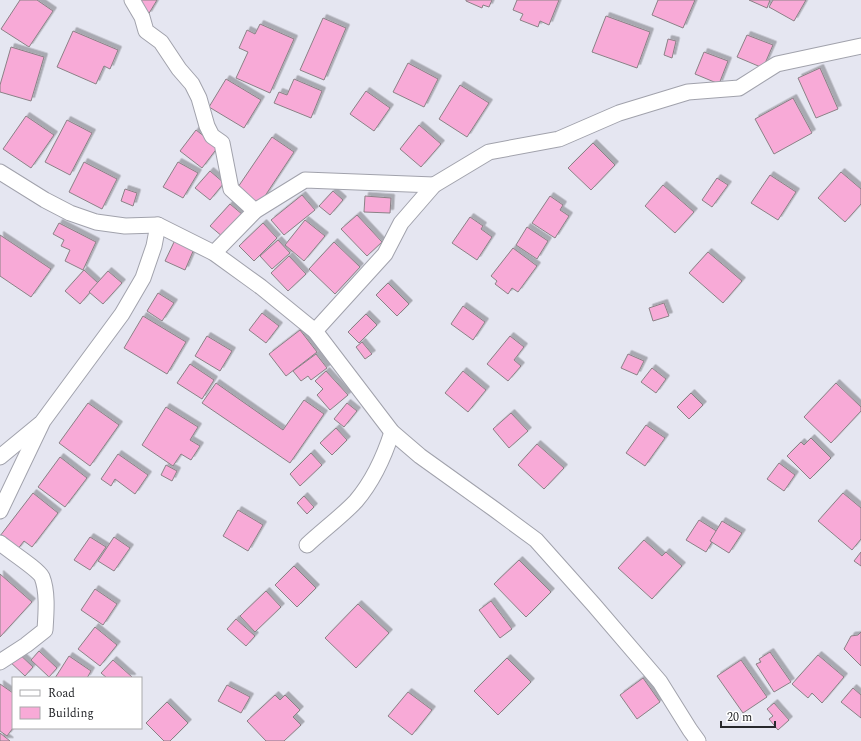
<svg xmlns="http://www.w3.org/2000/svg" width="861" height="741" viewBox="0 0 861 741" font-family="Spectral,serif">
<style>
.building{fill:#f8aad7;stroke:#8b8186;filter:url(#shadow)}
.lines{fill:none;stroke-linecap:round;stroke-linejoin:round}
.street-casing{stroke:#a1a2ac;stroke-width:17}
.street{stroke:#fff;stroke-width:15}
</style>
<defs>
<filter id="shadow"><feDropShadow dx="3.5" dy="-3.5" stdDeviation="0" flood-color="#0004"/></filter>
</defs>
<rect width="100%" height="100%" fill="#e5e6f1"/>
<!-- building -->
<g class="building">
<polygon points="20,0 37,0 53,11 29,47 1,29"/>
<polygon points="140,0 157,0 148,15"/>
<polygon points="466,0 492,0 489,7 483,5 482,8 466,1"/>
<polygon points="517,0 559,0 549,25 540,21 538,27 520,20 523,14 513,10"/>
<polygon points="658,0 695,0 683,28 652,15"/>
<polygon points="749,0 770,0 767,8"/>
<polygon points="773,0 806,0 794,21 769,7"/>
<polygon points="606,16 650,32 637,68 592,52"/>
<polygon points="323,18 346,28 324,80 300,70"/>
<polygon points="260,24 294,39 270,93 236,78 248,52 239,48 247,30 255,34"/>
<polygon points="73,31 118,50 110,69 104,66 96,84 57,67"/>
<polygon points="747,35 773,45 763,68 737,57"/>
<polygon points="668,39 676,41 672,58 664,55"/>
<polygon points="11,47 44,57 31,101 0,92 0,85"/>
<polygon points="704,52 728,61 719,84 695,74"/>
<polygon points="408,63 438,79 424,107 393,92"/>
<polygon points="820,68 838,109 816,118 798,78"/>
<polygon points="226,79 261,100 244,128 209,107"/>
<polygon points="294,79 322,91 311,118 274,103 279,92 287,95"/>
<polygon points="460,85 489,103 467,137 439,119"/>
<polygon points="366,91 390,108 374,131 350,114"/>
<polygon points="793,98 812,133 774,154 755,119"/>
<polygon points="26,116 54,135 31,168 3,149"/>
<polygon points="67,120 92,133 70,175 45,162"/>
<polygon points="419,125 441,144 421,167 400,149"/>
<polygon points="196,130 218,147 202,168 180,151"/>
<polygon points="272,137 294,152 259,205 236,190"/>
<polygon points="593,143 615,165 591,190 568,168"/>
<polygon points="84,162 117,179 102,209 69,192"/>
<polygon points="178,162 198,173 183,198 163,187"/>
<polygon points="210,171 224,183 210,200 195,188"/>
<polygon points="841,172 861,189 861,204 845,222 818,198"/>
<polygon points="770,175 796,192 778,220 751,203"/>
<polygon points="717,178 728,185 712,207 702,200"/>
<polygon points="663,185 694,212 675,233 645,206"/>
<polygon points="125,189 137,193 133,206 121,201"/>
<polygon points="333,191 343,200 330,215 319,206"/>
<polygon points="302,195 315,210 284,235 271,220"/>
<polygon points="365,196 391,198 390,213 364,212"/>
<polygon points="550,196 563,205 560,210 569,216 555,238 532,223"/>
<polygon points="230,204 243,215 223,237 210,226"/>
<polygon points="357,215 382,242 367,256 341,229"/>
<polygon points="470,217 483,226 481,229 492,237 477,260 452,243"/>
<polygon points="305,220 325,236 304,261 285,245"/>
<polygon points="59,223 96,242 83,270 65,261 70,250 61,246 64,240 53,234"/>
<polygon points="263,223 277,238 254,261 239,246"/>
<polygon points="527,227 548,241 537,259 516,245"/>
<polygon points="0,235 51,269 31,297 0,276"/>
<polygon points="175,240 194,249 185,270 165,261"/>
<polygon points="278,240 290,253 272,269 260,256"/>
<polygon points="334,242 360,267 335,294 309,269"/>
<polygon points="513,248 537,266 518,292 512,288 508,294 495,284 497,281 491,276"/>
<polygon points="708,252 742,281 723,303 689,273"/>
<polygon points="289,256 306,274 288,291 271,273"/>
<polygon points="84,270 98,283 80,304 65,291"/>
<polygon points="108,271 122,283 103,304 89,292"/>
<polygon points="388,283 409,304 397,316 376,295"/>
<polygon points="158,293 174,303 162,321 147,311"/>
<polygon points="664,303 669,316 653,321 649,308"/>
<polygon points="463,306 485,322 473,340 451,324"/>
<polygon points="262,313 279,326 266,343 249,330"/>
<polygon points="366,314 377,325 359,343 348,332"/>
<polygon points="143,316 186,342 167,374 124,348"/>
<polygon points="300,330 317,352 286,376 269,354"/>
<polygon points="207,336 232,351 220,371 195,356"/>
<polygon points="510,336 524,347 514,360 521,366 508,381 487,364"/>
<polygon points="362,342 372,354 365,359 356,347"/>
<polygon points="316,354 327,368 311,380 308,376 301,381 293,371"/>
<polygon points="628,354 644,361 637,375 621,368"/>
<polygon points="190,364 214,380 202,399 177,383"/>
<polygon points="652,368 666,379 656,393 641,382"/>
<polygon points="326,371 348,395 330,410 317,395 323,389 315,381"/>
<polygon points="463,371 486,390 468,412 445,393"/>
<polygon points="216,383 283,430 304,400 324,414 290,463 202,403"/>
<polygon points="836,383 861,407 861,411 831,443 804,417"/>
<polygon points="691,393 703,405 689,419 677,407"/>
<polygon points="88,403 119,425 90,466 59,443"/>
<polygon points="347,403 357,411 344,427 334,419"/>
<polygon points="166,407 198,427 190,440 200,446 191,460 181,454 173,466 142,445"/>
<polygon points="511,413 528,431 509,448 493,429"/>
<polygon points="646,425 665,438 645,466 626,453"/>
<polygon points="336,428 347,440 332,455 320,443"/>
<polygon points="811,438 831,458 810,479 787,456 801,442 804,445"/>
<polygon points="537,444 564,468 544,489 518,465"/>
<polygon points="311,453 322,465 300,486 290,474"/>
<polygon points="118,454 148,475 135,494 115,479 111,486 101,479"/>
<polygon points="60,457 87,478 65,507 38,487"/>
<polygon points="779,463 795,475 784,491 767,479"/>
<polygon points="166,465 177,471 172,481 161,475"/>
<polygon points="33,493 58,513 32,547 24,541 17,550 0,536"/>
<polygon points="843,493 861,508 861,539 852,550 818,521"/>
<polygon points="304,496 314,507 307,514 297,503"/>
<polygon points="238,510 263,525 248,551 223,536"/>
<polygon points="699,520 718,532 706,552 686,540"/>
<polygon points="722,521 742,533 729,553 710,541"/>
<polygon points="90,537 106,547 90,570 74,560"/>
<polygon points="114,537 130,548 114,571 98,561"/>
<polygon points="644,540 662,556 666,552 682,566 652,599 618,568"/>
<polygon points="861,552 861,566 854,561"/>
<polygon points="519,560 551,592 526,617 494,584"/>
<polygon points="294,566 316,588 297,607 275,585"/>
<polygon points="0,574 32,602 0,637"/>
<polygon points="95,589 117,604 103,625 81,610"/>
<polygon points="266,591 281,607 255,632 240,616"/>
<polygon points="491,601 512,629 500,638 479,610"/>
<polygon points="358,604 389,633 356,668 325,638"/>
<polygon points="236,619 255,636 246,646 227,629"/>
<polygon points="95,627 117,645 100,666 78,649"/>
<polygon points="861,632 861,666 844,649 851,636 858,635"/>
<polygon points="15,650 33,667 25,676 7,659"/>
<polygon points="39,651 57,668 49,677 31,660"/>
<polygon points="770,652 791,682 774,692 756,664 761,662 759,659"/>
<polygon points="818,655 844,677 822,703 812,693 808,698 792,684"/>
<polygon points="69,656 91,671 87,678 55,678"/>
<polygon points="507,658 531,682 498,715 474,691"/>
<polygon points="113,660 132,677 132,678 107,678 101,673"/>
<polygon points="741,660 767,697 743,713 717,676"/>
<polygon points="643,678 660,702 637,719 620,695"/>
<polygon points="0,684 13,693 13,728 7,736 0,731"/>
<polygon points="227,685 250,697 241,713 218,701"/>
<polygon points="853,688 861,695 861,718 841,702"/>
<polygon points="408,692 432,710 412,735 388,716"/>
<polygon points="275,695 280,700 285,695 300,710 293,717 301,725 284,741 266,741 247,721"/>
<polygon points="167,702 188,723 170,741 164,741 146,723"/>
<polygon points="774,703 789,720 778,730 769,719 773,716 767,709"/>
<polygon points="0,733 10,741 0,741"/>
</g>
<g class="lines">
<defs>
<g id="street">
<polyline points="132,0 142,17 146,31 161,42 179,69 192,84 199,98 207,126 212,136 222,143 231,189 255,211"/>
<polyline points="0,172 45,200 70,213 96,222 125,226 158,225 214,253 261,287 315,331 392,432 420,456 494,509 536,540 594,605 660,682 690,730 698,741"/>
<polyline points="214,253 255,211 305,180 434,185"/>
<polyline points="315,331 385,254 401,223 434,185 489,152 559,139 619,113 688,92 739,88 777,64 861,46"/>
<polyline points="0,457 40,424"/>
<polyline points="0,511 43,421 122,314 143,278 154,246 158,225"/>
<path d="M0,543c8,7 38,26 42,34 6,15 4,37 3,53l-19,15 -26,17"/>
<path d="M307,545c15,-14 36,-30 49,-44 17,-20 28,-44 36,-69"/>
</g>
</defs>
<!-- street casing -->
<use href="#street" class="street-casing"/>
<!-- street -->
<use href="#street" class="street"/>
</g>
<!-- legend -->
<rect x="12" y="677" width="130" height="52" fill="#ffffff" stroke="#a9a9ab"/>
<rect x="20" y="690" width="20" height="6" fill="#ffffff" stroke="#a9a9ab"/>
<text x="48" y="697" font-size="12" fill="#27282c">Road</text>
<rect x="20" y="707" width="20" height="12" fill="#f8aad7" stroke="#a9a9ab"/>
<text x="48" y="717" font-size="12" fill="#27282c">Building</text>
<!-- scale -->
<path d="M721 721v6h54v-6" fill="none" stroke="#27282c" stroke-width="2"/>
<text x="727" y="721" font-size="12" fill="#27282c" stroke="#ffffff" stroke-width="3" paint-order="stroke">20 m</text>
</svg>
